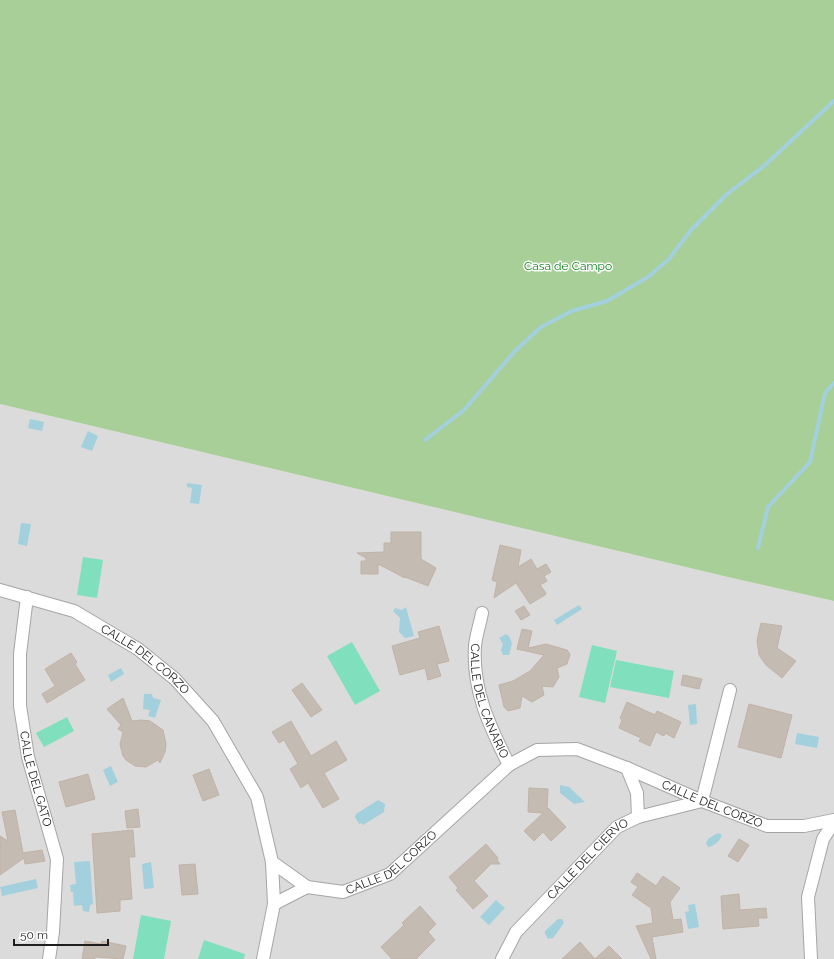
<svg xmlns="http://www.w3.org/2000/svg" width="834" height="959" viewBox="0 0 834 959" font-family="Raleway,sans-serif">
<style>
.residential{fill:#dcdbdb}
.forest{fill:#a8cf98}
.pitch{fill:#80dfbc}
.water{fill:#a3d0dd}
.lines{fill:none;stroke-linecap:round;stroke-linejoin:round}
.stream{stroke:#a3d0dd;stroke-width:4}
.building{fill:#c4bbb3;stroke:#c1b2a6}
.minor-casing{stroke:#a5a5a5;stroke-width:14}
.minor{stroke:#fff;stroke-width:12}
.labels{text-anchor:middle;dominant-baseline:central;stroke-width:3;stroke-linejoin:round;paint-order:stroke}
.park-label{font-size:12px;fill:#0a7e15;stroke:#fff}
.street-label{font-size:12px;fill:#1e1e1e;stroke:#fff}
</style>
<rect width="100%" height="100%" fill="#efebe4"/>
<!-- residential -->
<polygon class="residential" points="0,404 728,577 834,601 834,959 0,959"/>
<!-- forest -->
<polygon class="forest" points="0,0 834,0 834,601 728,577 0,404"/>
<!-- pitch -->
<g class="pitch">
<polygon points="83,557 103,560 97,598 77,595"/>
<polygon points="352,642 380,691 355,705 327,656"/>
<polygon points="592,645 617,651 605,703 579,697"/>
<polygon points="616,660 674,671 669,698 610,687"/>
<polygon points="67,717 74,731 44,747 36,733"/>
<polygon points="141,915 171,921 164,959 133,959"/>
<polygon points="204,940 245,954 244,959 198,959"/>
</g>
<!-- water -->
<g class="water">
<polygon points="30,419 44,422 42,431 28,428"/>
<polygon points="88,431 98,436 92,451 81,447"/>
<polygon points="187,483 202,485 199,504 190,503 192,488 187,487"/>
<polygon points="21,523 31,524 27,546 18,544"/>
<polygon points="579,605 582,609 557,625 554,620"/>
<polygon points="406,607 414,636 405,638 399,632 400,618 393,611 395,608 402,610"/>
<polygon points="506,634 509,636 512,643 509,655 503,655 501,650 503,644 499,638"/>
<polygon points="121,668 124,674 111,682 108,675"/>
<polygon points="144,694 152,694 153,698 161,700 155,718 148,716 150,710 143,709"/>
<polygon points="696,704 697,724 690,725 688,705"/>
<polygon points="797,733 819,737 817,748 795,744"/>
<polygon points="111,766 118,782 110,786 103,770"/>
<polygon points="560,785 569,787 585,802 574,804 560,793"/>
<polygon points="378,800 385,804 384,812 363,825 361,823 359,824 355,817 356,814"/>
<path d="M718,833l4,2c-1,5 -9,12 -14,12l-2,-4 3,-5z"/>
<polygon points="90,861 93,904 90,905 89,912 83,911 82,905 74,906 73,892 71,892 70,885 76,884 74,862"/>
<polygon points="151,862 154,888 144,889 142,864"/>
<polygon points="36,879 38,888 2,896 0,887"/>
<polygon points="496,900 505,908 489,925 480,917"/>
<polygon points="695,904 699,927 688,929 685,912 689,911 688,905"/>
<polygon points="558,919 562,919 564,923 553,938 548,939 545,934 545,931"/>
</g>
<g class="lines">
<!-- stream -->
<g class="stream">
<polyline points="425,440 464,410 515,351 541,327 572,311 607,301 648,277 669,259 691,230 727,194 765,165 834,101"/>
<polyline points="758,548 768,507 810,462 825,393 834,383"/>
</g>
</g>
<!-- building -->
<g class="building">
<polygon points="391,532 421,532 421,559 436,568 428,586 405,577 405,578 378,564 378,574 361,574 361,561 366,561 366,558 357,553 384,552 384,543 391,543"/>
<polygon points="500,545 521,550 518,567 531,559 537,569 546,564 551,572 544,576 547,581 540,585 546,593 545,595 530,604 516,583 494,598 497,582 492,580"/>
<polygon points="524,606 530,615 521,620 515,611"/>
<polygon points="761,623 782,626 777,648 796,661 782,678 766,665 759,655 757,640"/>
<polygon points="439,626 449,661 437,664 441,676 428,680 425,668 400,675 392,646 420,638 418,632"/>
<polygon points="522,629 532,631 528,648 546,644 567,650 570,654 567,664 557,668 559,677 553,687 542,686 544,695 532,702 522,696 520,708 508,711 504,707 499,685 513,681 530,671 544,655 517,649"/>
<polygon points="71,653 77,662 75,664 85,680 47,703 42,694 55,686 45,669"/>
<polygon points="683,675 702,679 699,689 681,685"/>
<polygon points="302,683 322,710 311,717 292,690"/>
<polygon points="123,698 132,721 141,720 150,721 163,730 166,744 165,752 160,763 158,760 146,767 135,766 126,760 123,756 120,744 123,732 118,729 121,725 107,709"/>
<polygon points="627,702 655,715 657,711 681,722 674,738 665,733 664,736 656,732 650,746 639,741 641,738 619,728 622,720 620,718"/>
<polygon points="749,704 792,715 781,758 738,747"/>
<polygon points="291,721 311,756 336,741 347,760 324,773 339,799 323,808 308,783 301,788 290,769 298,764 284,740 279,743 272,732"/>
<polygon points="209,769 219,795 203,801 193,775"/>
<polygon points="88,774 95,799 66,807 59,782"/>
<polygon points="529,788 548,789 547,809 548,808 566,827 551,841 543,832 534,841 524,831 543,813 528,812"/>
<polygon points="138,809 140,827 127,828 125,811"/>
<polygon points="15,810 23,853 42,850 45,861 25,864 24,858 0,875 0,836 8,841 2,812"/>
<polygon points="133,830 135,857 129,857 132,899 120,900 120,911 97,913 92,834"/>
<polygon points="739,839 749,845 738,862 728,856"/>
<polygon points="486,844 498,858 497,860 500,864 491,864 474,881 488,896 473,909 456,890 458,888 449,877"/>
<polygon points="195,864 198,894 182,895 179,865"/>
<polygon points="637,873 656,886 663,876 680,888 670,902 673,920 681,919 683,932 652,937 656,959 651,959 636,926 653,923 651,908 632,895 638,887 631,882"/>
<polygon points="739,894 740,910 766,908 767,918 758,918 759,926 723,929 721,896"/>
<polygon points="420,906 436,924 428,932 435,940 416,959 392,959 381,947 404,925 402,923"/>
<polygon points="85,941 101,944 102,941 126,946 123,959 95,957 95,959 82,959"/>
<polygon points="580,942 595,959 562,959"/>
<polygon points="609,946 622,959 595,959"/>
</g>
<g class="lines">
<defs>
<g id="minor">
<path id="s1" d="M0,590l74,21 64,38 37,30 38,42 44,76 15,65 35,25 36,5 47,-18 119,-109 28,-15 40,-1 50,19 75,33 65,25h37l30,-6"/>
<path id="s2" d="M27,597l-7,57v52l8,51 29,102 -4,73 -4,27"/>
<path id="s3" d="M482,613c-2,11 -6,22 -7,33 -3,44 15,81 34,119"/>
<polyline points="627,768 637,793 638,817"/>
<polyline points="274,904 307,887"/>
<polyline points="263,959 274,904 272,862"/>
<path id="s4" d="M502,959l14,-27 101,-105 21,-10 64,-16 28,-111"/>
<polyline points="811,959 808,897 823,839 834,822"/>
</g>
</defs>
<!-- minor casing -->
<use href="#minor" class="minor-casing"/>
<!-- minor -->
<use href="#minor" class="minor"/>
</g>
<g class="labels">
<!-- park labels -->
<g class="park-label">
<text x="568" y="266">Casa de Campo</text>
</g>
<!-- street labels -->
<g class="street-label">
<text stroke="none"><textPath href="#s1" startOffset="163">CALLE DEL CORZO</textPath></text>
<text stroke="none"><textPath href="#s3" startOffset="91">CALLE DEL CANARIO</textPath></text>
<text stroke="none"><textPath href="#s2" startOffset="184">CALLE DEL GATO</textPath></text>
<text stroke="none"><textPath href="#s1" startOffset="919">CALLE DEL CORZO</textPath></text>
<text stroke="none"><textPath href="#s1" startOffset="547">CALLE DEL CORZO</textPath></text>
<text stroke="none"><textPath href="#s4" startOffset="133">CALLE DEL CIERVO</textPath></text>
</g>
</g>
<!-- scale -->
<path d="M14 939v6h94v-6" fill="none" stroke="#1e1e1e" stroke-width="2"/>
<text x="20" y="939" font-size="12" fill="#1e1e1e" stroke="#ffffff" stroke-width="3" paint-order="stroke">50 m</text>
</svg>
